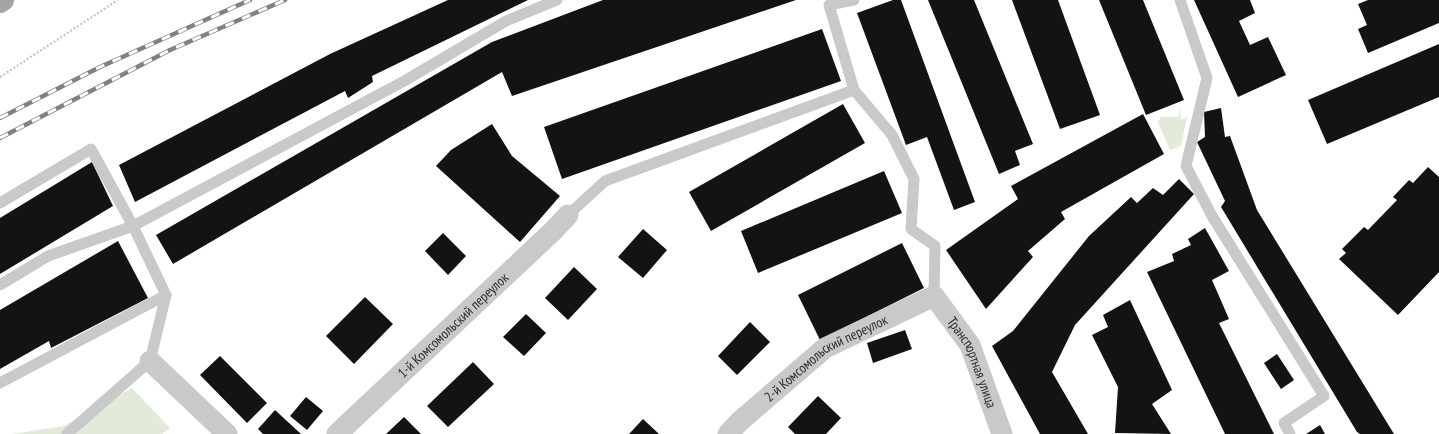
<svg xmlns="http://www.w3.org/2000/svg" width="1439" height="434" viewBox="0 0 1439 434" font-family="'PT Sans Narrow',sans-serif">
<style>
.green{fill:#e2eada}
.building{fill:#131313}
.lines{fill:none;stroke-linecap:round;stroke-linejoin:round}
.path{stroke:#c9c9c9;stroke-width:2.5;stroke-dasharray:2 2;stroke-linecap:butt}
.service{stroke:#c9c9c9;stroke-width:11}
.minor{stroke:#c9c9c9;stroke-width:21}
.primary{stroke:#a4a4a4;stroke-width:22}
.rail-casing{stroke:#818181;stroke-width:4.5}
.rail{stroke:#fff;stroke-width:3;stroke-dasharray:9;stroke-linecap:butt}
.labels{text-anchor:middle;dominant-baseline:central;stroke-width:4;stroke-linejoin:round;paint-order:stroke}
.street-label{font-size:14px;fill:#2c2c2c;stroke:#fff}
</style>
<rect width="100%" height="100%" fill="#fff"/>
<!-- green -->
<g class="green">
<polygon points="1180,109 1181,120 1187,117 1181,146 1170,150 1158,122 1161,117 1178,117"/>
<polygon points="132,388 170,428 162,434 12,434 64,426"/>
</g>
<!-- building -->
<g class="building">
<polygon points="448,0 528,0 372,76 373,82 348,98 345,91 135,202 119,165 330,54"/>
<polygon points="603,0 796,0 512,96 502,72 173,264 156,235 492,42"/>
<polygon points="893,0 901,0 975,202 954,210 927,137 906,145 857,13"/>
<polygon points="928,0 974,0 1033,144 1015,151 1020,165 999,174"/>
<polygon points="1012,0 1058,0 1100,115 1060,129"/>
<polygon points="1099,0 1143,0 1184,100 1146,115"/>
<polygon points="1194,0 1250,0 1255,13 1239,21 1250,45 1268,37 1286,75 1238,97"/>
<polygon points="1368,0 1439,0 1439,23 1368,53 1358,29 1367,25 1358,4"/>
<polygon points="822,29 841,81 562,179 544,127"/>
<polygon points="1439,44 1439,97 1327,144 1308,100"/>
<polygon points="843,104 865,143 711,231 689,192"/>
<polygon points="1221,108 1225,137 1230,136 1257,210 1394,434 1360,434 1357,432 1221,207 1225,201 1197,142 1205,137 1204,112"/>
<polygon points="1143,114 1164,154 1061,212 1065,219 1028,251 1033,257 986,309 946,250 1018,199 1011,186"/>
<polygon points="492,124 512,156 560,196 520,242 436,166 451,150"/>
<polygon points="92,162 113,206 0,274 0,218"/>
<polygon points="1428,167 1439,177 1439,272 1398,315 1339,259 1346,253 1342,249 1364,227 1368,230 1397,200 1393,197 1409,180 1413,183"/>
<polygon points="884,171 902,213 758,273 741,231"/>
<polygon points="1179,179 1194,194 1075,325 1052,372 1088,434 1040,434 992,346 1013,331 1089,236 1131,197 1137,203 1153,188 1163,195"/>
<polygon points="1205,228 1229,271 1212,280 1229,319 1219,323 1274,434 1225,434 1147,272 1174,261 1172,254 1191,245 1188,239"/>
<polygon points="643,229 667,250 643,278 618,257"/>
<polygon points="443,233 466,256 448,275 425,251"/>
<polygon points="118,241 148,298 51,348 49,341 0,369 0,310"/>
<polygon points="902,243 924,288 820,340 798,295"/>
<polygon points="574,267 597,289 568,320 545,298"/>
<polygon points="365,297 393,324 354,364 326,336"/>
<polygon points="1130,300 1172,390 1152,404 1171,434 1115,433 1118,387 1092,335 1108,327 1103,315"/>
<polygon points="526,314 546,333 524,356 503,337"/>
<polygon points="750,322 770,342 737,375 718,356"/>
<polygon points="905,330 912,349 873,363 867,343"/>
<polygon points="1277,354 1294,380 1281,389 1264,363"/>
<polygon points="220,356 267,403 247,423 200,375"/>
<polygon points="473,362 494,384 448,427 427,406"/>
<polygon points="818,396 841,418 826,434 795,434 788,427"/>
<polygon points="306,397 323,411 307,430 290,416"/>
<polygon points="275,410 301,434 263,434 258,429"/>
<polygon points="404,417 421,434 386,434"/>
<polygon points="643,419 659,434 629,434"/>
<polygon points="1320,425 1325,434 1306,434"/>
</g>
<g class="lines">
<!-- path -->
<polyline class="path" points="0,77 118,0"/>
<!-- service -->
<g class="service">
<polyline points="854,0 829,5 854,90 892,135 914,179 911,229 935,246 934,296"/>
<polyline points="1180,0 1207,78 1186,166 1212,216 1324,396 1284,423 1290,434"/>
<polyline points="0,203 91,149 133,226 166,295 150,361 67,434"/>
<polyline points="568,215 605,181 854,90"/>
<polyline points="0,285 48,256 133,226 406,80 506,21 557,0"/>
<polyline points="0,383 166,295"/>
</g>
<!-- minor -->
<g class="minor">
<polyline points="150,361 227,434"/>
<path id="s1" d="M337,434l216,-203 15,-16"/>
<path id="s2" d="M728,434l11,-12 86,-74 109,-52 36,49 32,89"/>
</g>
<!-- primary -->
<polyline class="primary" points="0,2 3,0"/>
<defs>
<g id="rail">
<polyline points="0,118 100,67 250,0"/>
<polyline points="0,138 170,50 285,0"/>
</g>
</defs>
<!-- rail casing -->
<use href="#rail" class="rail-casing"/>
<!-- rail -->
<use href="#rail" class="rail"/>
</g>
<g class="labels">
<!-- street labels -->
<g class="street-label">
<text stroke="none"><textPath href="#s1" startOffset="159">1-й Комсомольский переулок</textPath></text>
<text stroke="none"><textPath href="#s2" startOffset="125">2-й Комсомольский переулок</textPath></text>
<text stroke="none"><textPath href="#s2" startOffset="328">Транспортная улица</textPath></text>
</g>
</g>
</svg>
